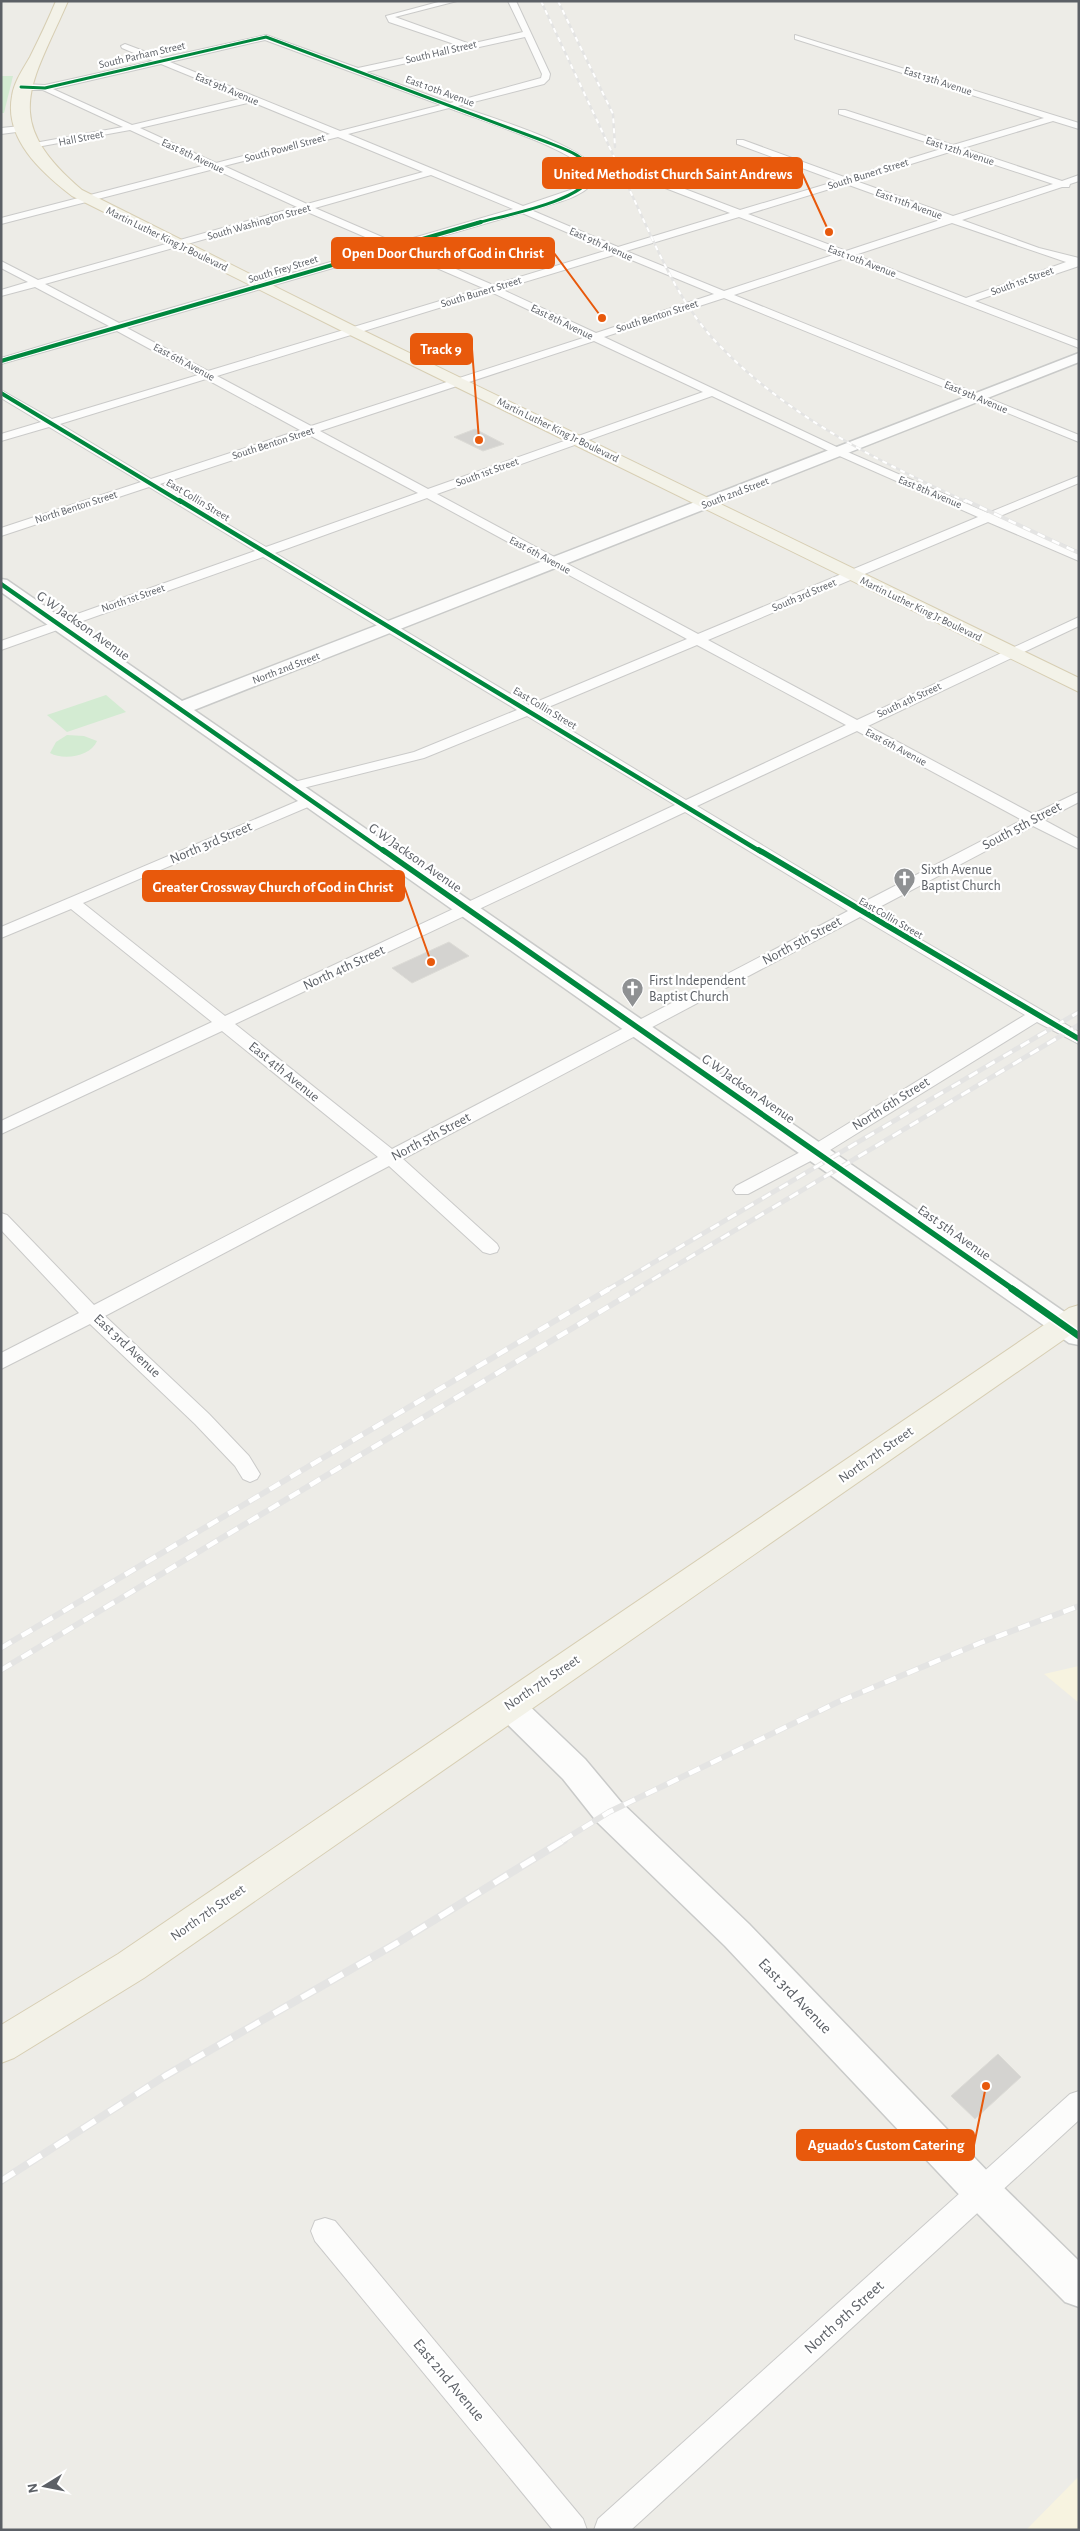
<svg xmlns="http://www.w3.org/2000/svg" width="1080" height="2531" viewBox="0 0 1080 2531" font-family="'Alegreya Sans',sans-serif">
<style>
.commercial{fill:#f7f3e0}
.green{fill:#d3ebd2}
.building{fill:#d4d3d0;stroke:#dcdbd6}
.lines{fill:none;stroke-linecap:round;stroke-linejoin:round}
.street-casing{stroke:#cacac9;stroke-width:2}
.secondary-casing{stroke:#c9cac9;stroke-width:3}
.primary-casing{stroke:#d7ceb3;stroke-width:2}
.street{fill:#fcfcfb;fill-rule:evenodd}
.secondary{fill:#fcfcfb;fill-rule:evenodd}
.primary{fill:#f3f2e8;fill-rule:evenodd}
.rail-far4-casing{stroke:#e4e4e3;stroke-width:2.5}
.rail-far3-casing{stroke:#e4e4e3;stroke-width:4}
.rail-far2-casing{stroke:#e4e4e3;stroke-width:5}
.rail-far1-casing{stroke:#e4e4e3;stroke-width:6}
.rail-casing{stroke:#e4e4e3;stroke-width:8}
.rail-far4{stroke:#fff;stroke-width:2;stroke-dasharray:5;stroke-linecap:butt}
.rail-far3{stroke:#fff;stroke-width:2.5;stroke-dasharray:8;stroke-linecap:butt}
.rail-far2{stroke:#fff;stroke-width:3;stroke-dasharray:10;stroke-linecap:butt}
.rail-far1{stroke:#fff;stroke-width:4.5;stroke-dasharray:12;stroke-linecap:butt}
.rail{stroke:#fff;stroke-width:5.5;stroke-dasharray:16;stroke-linecap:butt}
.cycleway-far4-casing{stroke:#fff;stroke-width:4.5}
.cycleway-far3-casing{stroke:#fff;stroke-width:5.5}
.cycleway-far2-casing{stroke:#fff;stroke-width:7}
.cycleway-far1-casing{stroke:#fff;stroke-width:9}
.cycleway-casing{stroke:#fff;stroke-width:10}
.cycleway-far4{stroke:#00873e;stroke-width:3}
.cycleway-far3{stroke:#00873e;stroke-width:4}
.cycleway-far2{stroke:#00873e;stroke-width:4.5}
.cycleway-far1{stroke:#00873e;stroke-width:5.5}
.cycleway{stroke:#00873e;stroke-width:7}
.labels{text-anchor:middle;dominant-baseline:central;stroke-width:4.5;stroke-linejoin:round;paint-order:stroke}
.far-street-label{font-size:11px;fill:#5c6066;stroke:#fff}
.street-label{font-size:14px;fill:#5c6066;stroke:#fff}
.poi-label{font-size:14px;fill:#5c6066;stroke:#fff;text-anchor:start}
.near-street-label{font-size:16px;fill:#5c6066;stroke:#fff}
.leader{fill:none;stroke:#e8590c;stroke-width:2}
.callout-dot{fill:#e8590c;stroke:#fff;stroke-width:2}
.callout{fill:#e8590c;stroke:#e8590c;stroke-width:2}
.callout-label{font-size:15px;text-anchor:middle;font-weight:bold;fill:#fff}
</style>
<rect width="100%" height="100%" fill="#edece7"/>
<!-- commercial -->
<g class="commercial">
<polygon points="1079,1666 1079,1703 1044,1674"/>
<polygon points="1079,2476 1079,2530 1026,2530"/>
</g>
<!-- green -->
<g class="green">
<polygon points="1,76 13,76 4,113 1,113"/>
<polygon points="106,695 126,712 67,732 47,715"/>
<path d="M67,735l17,1 13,5c-6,15 -33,20 -47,12l6,-11z"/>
</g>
<!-- building -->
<g class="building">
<polygon points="475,429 504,444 483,451 454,437"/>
<polygon points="449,942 469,956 412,983 392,968"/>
<polygon points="998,2054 1021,2077 975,2119 951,2096"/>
</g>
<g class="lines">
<defs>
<g id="street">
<path d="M442,1h15l-62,16 75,27 53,-12 -15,-31h8l34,73 -1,5 -5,5 -86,22c31,11 130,40 141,68 -11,24 -44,29 -68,36l87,37 112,-34 -88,-34v-4h6l92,35 97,-29 -100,-37v-4h6l104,38 97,-30 -105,-34v-4h6l108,35 91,-27 -249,-79v-4l284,88v6l-26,-8 -90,27 99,33 17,-6v6l-9,3 -1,3h-7l-100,33 77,28 40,10v8l-104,35 104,40v7l-234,-90 -111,37 345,140v7l-355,-144 -120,39 239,113 145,63 91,-37v7l-81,34 81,35v9l-91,-39 -280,118 149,80 222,-103v9l-211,100 165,88 46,-22v10l-35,18 35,19v10l-46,-23 -161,85 207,121v12l-42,-22 -215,133 -74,39h-12l-3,-4 3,-4 74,-39 215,-132 -165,-98 -457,242 94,85 2,4 -2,4 -7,2 -7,-2 -94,-86 -284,150 104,98 40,42 11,18 -3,5 -7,3 -7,-3 -8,-13 -40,-42 -105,-100 -89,45v-16l78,-40 -78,-83v-17l6,2 87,90 284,-148 -156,-126 -221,103v-13l211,-99 -141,-113 -70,29v-11l304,-129h10l2,3 -2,3 -232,99 142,113 450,-211 -148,-89 -103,42 -133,33 -5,-1 -2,-3 2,-3 128,-32 103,-42 -254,-153 -262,93v-9l254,-90 -106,-64 -148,49v-8l140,-46 -92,-55 -48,14v-7l40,-12 -40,-24v-8l51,29 146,-44 -81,-44 -116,33v-6l108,-32 -74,-39 -34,9v-6l27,-8 -27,-14v-7l37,19 259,-73 -83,-38 -213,55v-6l205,-53 -76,-35 -104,19 -1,-2 4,-3 94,-17 -80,-37h-22l-4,-3 4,-3 24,1 108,-24 -31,-13 -1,-2 4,-2 37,14 104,-23 92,33 102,-22 -71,-24 -3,-6zM525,37l17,37 -1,4 -91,25 -84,-31zM265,40l176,65 -101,26 -170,-69zM161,64l83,34 -112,27 -79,-36zM252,102l78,32 -114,29 -76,-35zM449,108c27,11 132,43 140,66l-3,7 -10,7 -53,18 -175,-72zM338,137l85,35 -116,32 -83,-38zM953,151l100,33 -100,32 -97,-35zM431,175l82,34 -117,34 -81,-35zM846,184l97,35 -97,32 -98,-37zM305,211l81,35 -267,77 -74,-39zM522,213l86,37 -115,35 -88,-38zM739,217l97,37 -112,37 -98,-40zM952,223l114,39 -100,36 -111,-43zM395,250l88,38 -275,83 -81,-43zM617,254l97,40 -118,39 -95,-44zM491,292l95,45 -275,89 -94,-50zM594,341l109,51 -275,97 -108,-58zM206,379l94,51 -149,49 -91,-55zM712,396l123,58 143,63 -280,117 -261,-140zM309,435l109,58 -152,54 -106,-63zM427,498l260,141 -158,66 -254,-152zM697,645l149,80 -160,75 -147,-89zM857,731l165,89 -162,84 -163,-98zM685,812l163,99 -456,238 -157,-125z"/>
<polygon points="21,126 25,129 24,131 1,134 1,128"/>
<polygon points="1079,2091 1079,2120 631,2530 594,2530 598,2519 1070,2094"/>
<polygon points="325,2218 335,2221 583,2519 587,2530 553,2530 315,2241 311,2231 315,2221"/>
</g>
<g id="secondary">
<polygon points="1079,353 1079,362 194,710 1079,1322 1079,1345 1069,1343 1,592 1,579 7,580 182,701"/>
<polygon points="509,1693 520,1697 585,1759 621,1802 749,1924 995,2179 1079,2261 1079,2307 1065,2302 969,2205 725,1946 597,1822 563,1779 498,1715 493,1706 498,1697"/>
</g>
<g id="primary">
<path d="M56,1h12c-38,87 -68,119 14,189l276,138 721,350v14l-731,-358 -276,-138c-31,-24 -68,-57 -60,-100 2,-14 11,-27 18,-39 9,-18 18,-37 26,-56z"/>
<polygon points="1079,1305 1079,1329 144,1978 14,2058 1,2063 1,2025 118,1954 1069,1308"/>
</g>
</defs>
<!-- street casing -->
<use href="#street" class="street-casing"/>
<!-- secondary casing -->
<use href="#secondary" class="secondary-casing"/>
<!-- primary casing -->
<use href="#primary" class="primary-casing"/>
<!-- street -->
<use href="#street" class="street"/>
<!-- secondary -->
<use href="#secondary" class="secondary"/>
<!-- primary -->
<use href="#primary" class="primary"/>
<defs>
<g id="rail-far4">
<path d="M541,1c30,64 60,128 90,192 26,54 47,112 91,155 68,70 158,114 245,154"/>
<polyline points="558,1 613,114 615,147"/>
</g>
<polyline id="rail-far3" points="965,500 1079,553"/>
<g id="rail-far2">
<polyline points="607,1290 1079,1012"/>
<polyline points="635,1290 1079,1025"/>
</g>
<g id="rail-far1">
<polyline points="1,1648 609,1289"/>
<polyline points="1,1670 638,1289"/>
<polyline points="562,1841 609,1812 838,1702 980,1643 1079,1606"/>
</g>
<polyline id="rail" points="1,2181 165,2076 397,1943 564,1840"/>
</defs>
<!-- rail-far4 casing -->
<use href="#rail-far4" class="rail-far4-casing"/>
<!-- rail-far3 casing -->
<use href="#rail-far3" class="rail-far3-casing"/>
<!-- rail-far2 casing -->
<use href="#rail-far2" class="rail-far2-casing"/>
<!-- rail-far1 casing -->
<use href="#rail-far1" class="rail-far1-casing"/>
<!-- rail casing -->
<use href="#rail" class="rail-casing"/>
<!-- rail-far4 -->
<use href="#rail-far4" class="rail-far4"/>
<!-- rail-far3 -->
<use href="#rail-far3" class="rail-far3"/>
<!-- rail-far2 -->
<use href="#rail-far2" class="rail-far2"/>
<!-- rail-far1 -->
<use href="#rail-far1" class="rail-far1"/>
<!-- rail -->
<use href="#rail" class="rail"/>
<defs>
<path id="cycleway-far4" d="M21,87l24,1 221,-51 278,104c17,7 43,14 50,33 -13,28 -89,41 -117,49"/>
<g id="cycleway-far3">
<polyline points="1,361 481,222"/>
<polyline points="1,393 181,502"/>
</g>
<g id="cycleway-far2">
<polyline points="179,500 761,852"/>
<polyline points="1,584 385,852"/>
</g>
<g id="cycleway-far1">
<polyline points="383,850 1014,1290"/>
<polyline points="759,850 1079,1039"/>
</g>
<polyline id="cycleway" points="1012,1289 1079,1336"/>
</defs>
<!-- cycleway-far4 casing -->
<use href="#cycleway-far4" class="cycleway-far4-casing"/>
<!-- cycleway-far3 casing -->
<use href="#cycleway-far3" class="cycleway-far3-casing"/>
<!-- cycleway-far2 casing -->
<use href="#cycleway-far2" class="cycleway-far2-casing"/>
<!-- cycleway-far1 casing -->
<use href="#cycleway-far1" class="cycleway-far1-casing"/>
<!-- cycleway casing -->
<use href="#cycleway" class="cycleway-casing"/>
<!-- cycleway-far4 -->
<use href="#cycleway-far4" class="cycleway-far4"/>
<!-- cycleway-far3 -->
<use href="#cycleway-far3" class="cycleway-far3"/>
<!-- cycleway-far2 -->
<use href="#cycleway-far2" class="cycleway-far2"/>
<!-- cycleway-far1 -->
<use href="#cycleway-far1" class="cycleway-far1"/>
<!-- cycleway -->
<use href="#cycleway" class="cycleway"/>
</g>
<!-- icons -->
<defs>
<symbol id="church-pin" viewBox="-11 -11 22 30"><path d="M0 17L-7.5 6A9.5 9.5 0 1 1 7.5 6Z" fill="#8f9193" stroke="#fff"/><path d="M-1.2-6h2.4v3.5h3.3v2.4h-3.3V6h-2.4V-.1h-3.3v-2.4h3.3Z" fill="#fff"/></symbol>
</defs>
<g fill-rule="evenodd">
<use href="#church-pin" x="892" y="866" width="25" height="34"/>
<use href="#church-pin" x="620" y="976" width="25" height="34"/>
</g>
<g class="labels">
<!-- far-street labels -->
<g class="far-street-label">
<text transform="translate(441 52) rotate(-13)">South Hall Street</text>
<text transform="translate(142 55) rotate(-13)">South Parham Street</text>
<text transform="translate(938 81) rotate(18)">East 13th Avenue</text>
<text transform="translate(227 89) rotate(23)">East 9th Avenue</text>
<text transform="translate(440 91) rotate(20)">East 10th Avenue</text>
<text transform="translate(81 138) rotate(-11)">Hall Street</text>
<text transform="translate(285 148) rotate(-15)">South Powell Street</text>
<text transform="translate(960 151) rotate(18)">East 12th Avenue</text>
<text transform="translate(193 156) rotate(25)">East 8th Avenue</text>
<text transform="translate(868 174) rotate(-17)">South Bunert Street</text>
<text transform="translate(909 204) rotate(20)">East 11th Avenue</text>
<text transform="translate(259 222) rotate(-16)">South Washington Street</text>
<text transform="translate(167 239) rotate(26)">Martin Luther King Jr Boulevard</text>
<text transform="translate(601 244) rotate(24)">East 9th Avenue</text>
<text transform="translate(862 261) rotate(21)">East 10th Avenue</text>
<text transform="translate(283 269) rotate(-17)">South Frey Street</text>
<text transform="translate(1022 281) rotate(-20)">South 1st Street</text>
<text transform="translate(481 292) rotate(-17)">South Bunert Street</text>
<text transform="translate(657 316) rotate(-18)">South Benton Street</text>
<text transform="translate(562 322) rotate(26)">East 8th Avenue</text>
<text transform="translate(184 362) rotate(28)">East 6th Avenue</text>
<text transform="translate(976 397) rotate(23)">East 9th Avenue</text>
<text transform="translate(558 430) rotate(26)">Martin Luther King Jr Boulevard</text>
<text transform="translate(273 443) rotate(-18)">South Benton Street</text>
<text transform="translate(487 472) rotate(-20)">South 1st Street</text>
<text transform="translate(930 492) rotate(23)">East 8th Avenue</text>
<text transform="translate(735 493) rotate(-21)">South 2nd Street</text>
<text transform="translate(198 500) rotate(31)">East Collin Street</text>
<text transform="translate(76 507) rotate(-18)">North Benton Street</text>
<text transform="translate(540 555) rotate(28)">East 6th Avenue</text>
<text transform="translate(804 595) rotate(-23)">South 3rd Street</text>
<text transform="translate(133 598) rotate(-19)">North 1st Street</text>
<text transform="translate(921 609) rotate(26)">Martin Luther King Jr Boulevard</text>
<text transform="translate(286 668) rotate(-21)">North 2nd Street</text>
<text transform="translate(909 700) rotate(-25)">South 4th Street</text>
<text transform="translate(545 708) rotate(31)">East Collin Street</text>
<text transform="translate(896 747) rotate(28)">East 6th Avenue</text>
<text transform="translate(891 918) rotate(30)">East Collin Street</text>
</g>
<!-- street labels -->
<g class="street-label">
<text transform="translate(83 626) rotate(35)">G W Jackson Avenue</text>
<text transform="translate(1022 826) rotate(-28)">South 5th Street</text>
<text transform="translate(211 843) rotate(-23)">North 3rd Street</text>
<text transform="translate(415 858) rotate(35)">G W Jackson Avenue</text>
<text transform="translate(802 941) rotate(-28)">North 5th Street</text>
<text transform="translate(344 968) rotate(-25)">North 4th Street</text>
<text transform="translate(284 1072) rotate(39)">East 4th Avenue</text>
<text transform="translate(748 1089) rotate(35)">G W Jackson Avenue</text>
<text transform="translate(891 1104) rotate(-32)">North 6th Street</text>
<text transform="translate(431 1137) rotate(-28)">North 5th Street</text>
<text transform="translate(954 1233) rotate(35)">East 5th Avenue</text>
<text transform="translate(127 1346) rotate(43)">East 3rd Avenue</text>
<text transform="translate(876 1455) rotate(-35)">North 7th Street</text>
<text transform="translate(542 1683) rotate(-34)">North 7th Street</text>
<text transform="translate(208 1913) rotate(-35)">North 7th Street</text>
</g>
<!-- poi labels -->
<g class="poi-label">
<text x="921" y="870">Sixth Avenue<tspan x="921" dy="16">Baptist Church</tspan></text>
<text x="649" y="981">First Independent<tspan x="649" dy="16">Baptist Church</tspan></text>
</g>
<!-- near-street labels -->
<g class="near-street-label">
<text transform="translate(795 1996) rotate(46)">East 3rd Avenue</text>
<text transform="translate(844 2317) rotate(-42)">North 9th Street</text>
<text transform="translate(449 2380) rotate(50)">East 2nd Avenue</text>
</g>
</g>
<!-- callouts -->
<path class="leader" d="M829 232L802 173M602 318L554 253M479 440L472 349M431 962L404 886M986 2086L974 2145"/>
<g class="callout-dot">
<circle cx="829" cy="232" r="5"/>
<circle cx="602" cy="318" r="5"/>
<circle cx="479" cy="440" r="5"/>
<circle cx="431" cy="962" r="5"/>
<circle cx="986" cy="2086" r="5"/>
</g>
<g class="callout">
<rect x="543" y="158" width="259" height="30" rx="5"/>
<rect x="332" y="238" width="222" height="30" rx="5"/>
<rect x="411" y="334" width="61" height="30" rx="5"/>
<rect x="143" y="871" width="261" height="30" rx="5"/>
<rect x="797" y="2130" width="177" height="30" rx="5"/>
</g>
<g class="callout-label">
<text x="673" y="179">United Methodist Church Saint Andrews</text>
<text x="443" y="258">Open Door Church of God in Christ</text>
<text x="441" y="354">Track 9</text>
<text x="273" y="892">Greater Crossway Church of God in Christ</text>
<text x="886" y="2150">Aguado's Custom Catering</text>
</g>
<!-- border -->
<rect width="1080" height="2531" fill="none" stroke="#5c6066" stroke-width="5"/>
<!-- north arrow -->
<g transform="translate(45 2486) rotate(260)" stroke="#ffffff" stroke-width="4" paint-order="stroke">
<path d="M0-4L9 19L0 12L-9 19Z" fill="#5c6066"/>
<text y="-8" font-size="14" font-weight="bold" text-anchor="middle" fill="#5c6066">N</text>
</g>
</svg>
